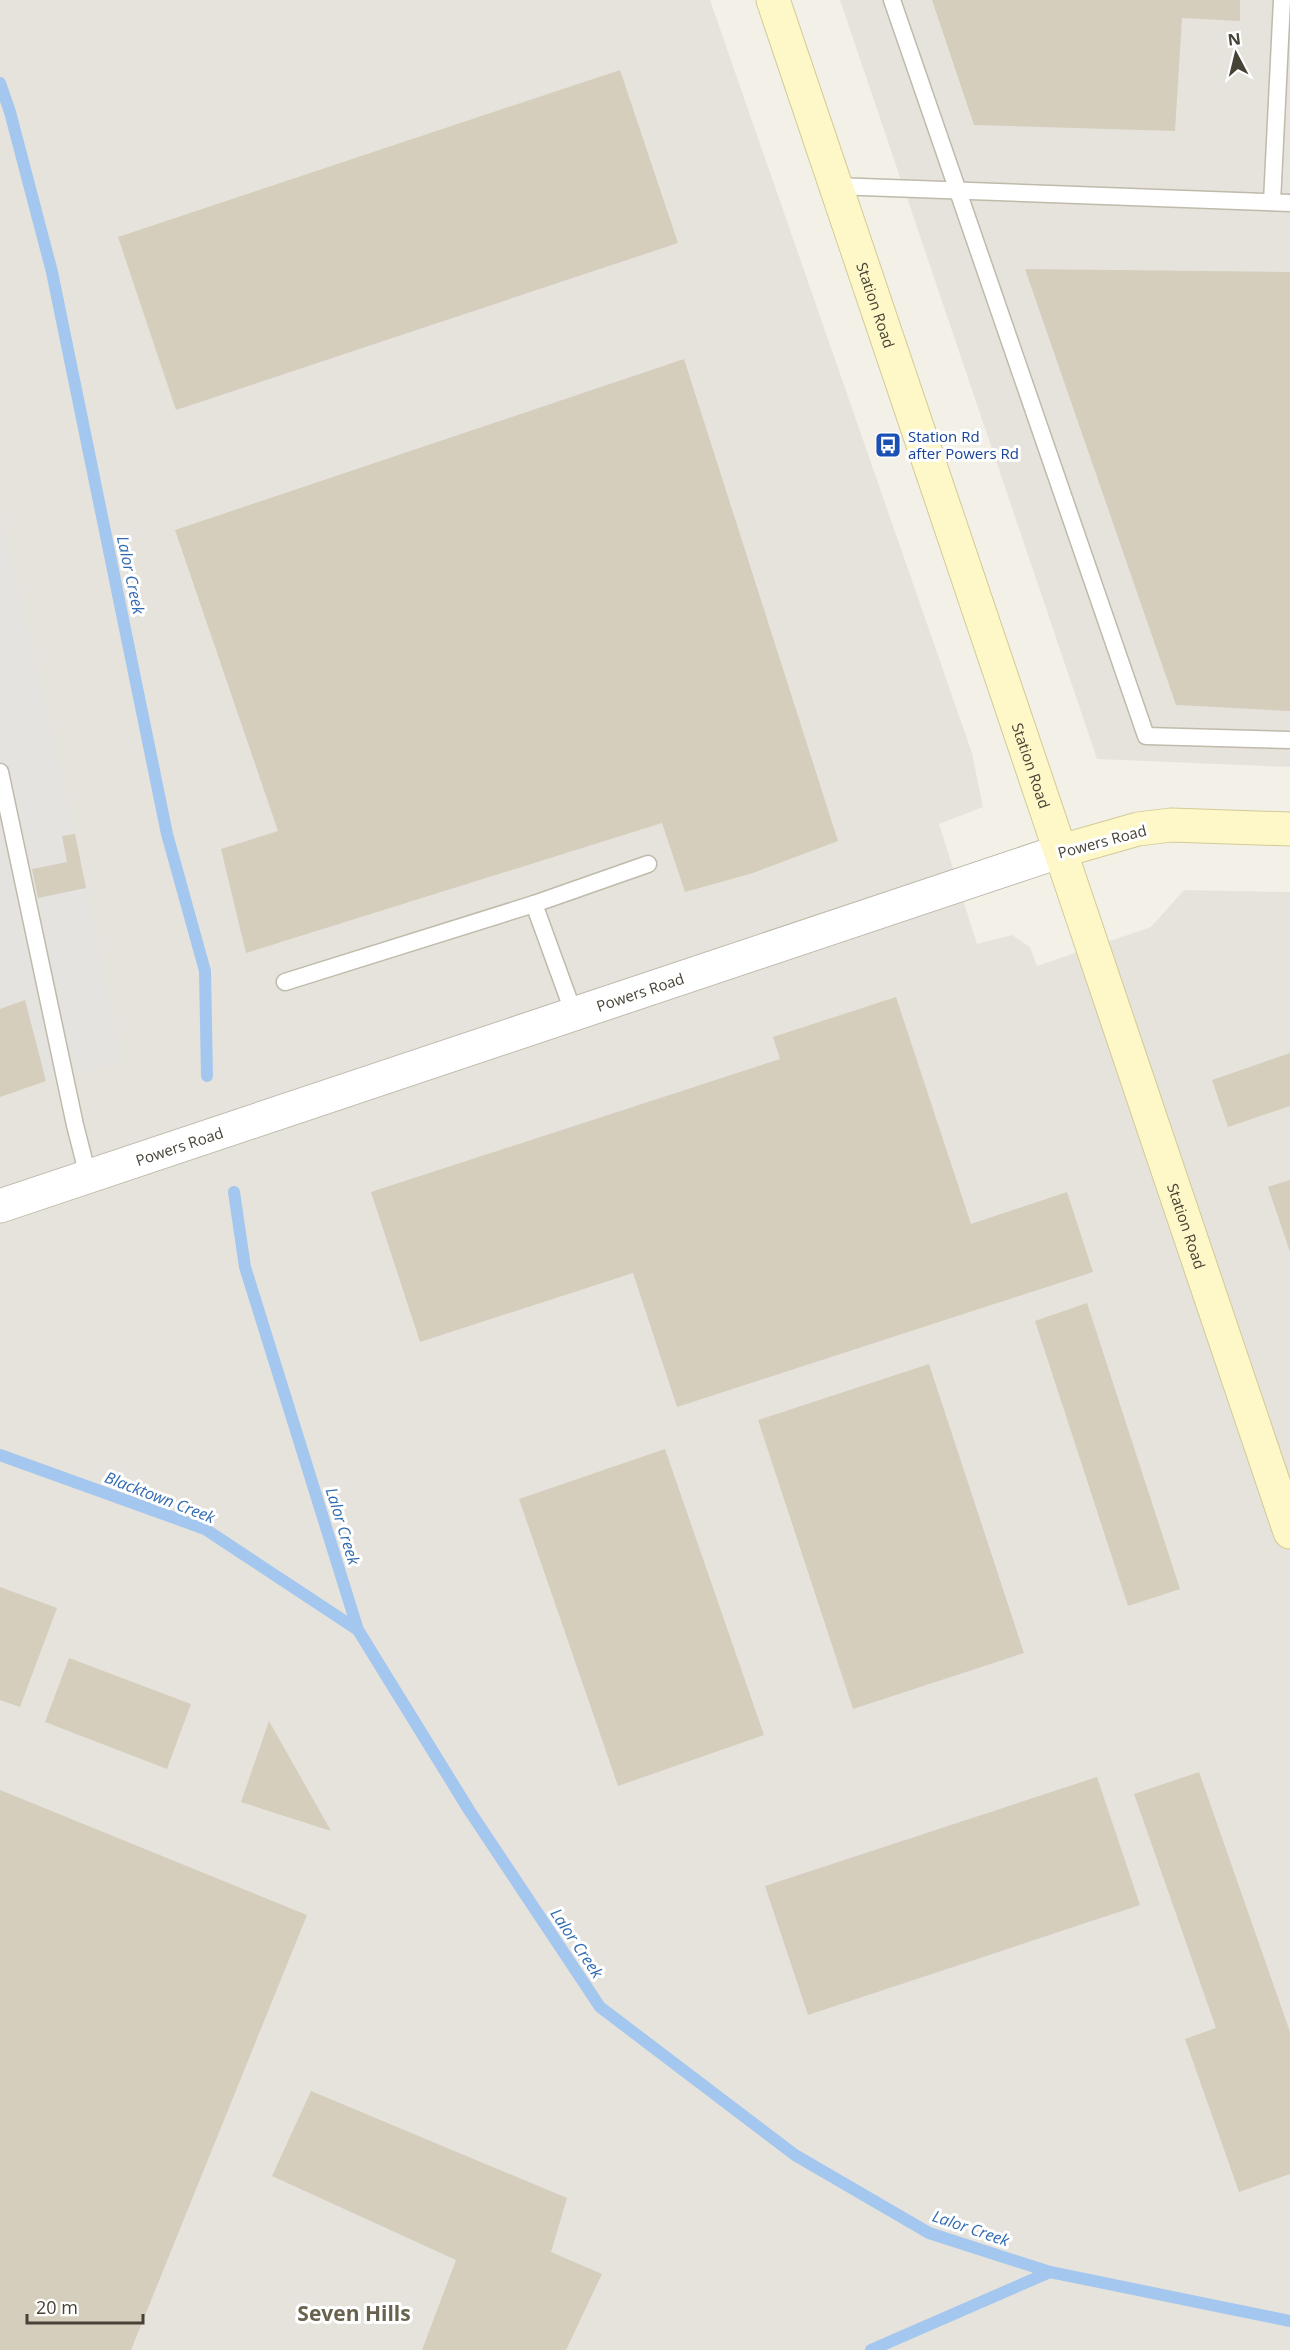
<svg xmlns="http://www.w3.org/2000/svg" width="1290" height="2350" viewBox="0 0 1290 2350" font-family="'Open Sans',sans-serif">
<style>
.industrial{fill:#e6e3dc}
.parking{fill:#e5e3df}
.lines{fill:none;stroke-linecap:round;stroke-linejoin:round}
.stream{stroke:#a4c7ef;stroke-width:12}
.building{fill:#d5cebd}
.lane-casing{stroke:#bfbaaa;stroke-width:19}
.street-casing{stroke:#bfbaaa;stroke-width:35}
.secondary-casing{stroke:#d3ca98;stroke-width:35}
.lane{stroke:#fff;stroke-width:16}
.street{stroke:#fff;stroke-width:33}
.secondary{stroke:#fef7c7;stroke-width:33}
.labels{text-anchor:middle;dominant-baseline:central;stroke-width:6;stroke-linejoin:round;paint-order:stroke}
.street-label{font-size:15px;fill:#464236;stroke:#fff}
.transit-label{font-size:15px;fill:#164399;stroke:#fff;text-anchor:start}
.water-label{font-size:16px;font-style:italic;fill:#306bb1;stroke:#fff}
.district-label{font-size:21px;font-weight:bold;fill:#69624e;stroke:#fff}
</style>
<rect width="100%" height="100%" fill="#f3f1e7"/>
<!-- industrial -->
<g class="industrial">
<polygon points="0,0 710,0 972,753 983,807 939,824 977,944 1012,935 1030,947 1037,966 1151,927 1184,890 1290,892 1290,2350 0,2350"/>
<polygon points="840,0 1290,0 1290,767 1097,759"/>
</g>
<!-- parking -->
<polygon class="parking" points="0,512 75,834 121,1062 46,1081 25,1001 0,1009"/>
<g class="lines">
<!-- stream -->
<g class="stream">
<polyline points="0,83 10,112 52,272 167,834 205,971 207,1076"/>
<polyline points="234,1192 245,1267 358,1630 469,1810 600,2007 795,2155 929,2233 1050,2272 1290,2321"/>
<polyline points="0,1455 205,1529 358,1630"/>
<polyline points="871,2350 1050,2272"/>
</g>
</g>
<!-- building -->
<g class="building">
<polygon points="932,0 1240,0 1240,21 1182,18 1175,131 974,125"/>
<polygon points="620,70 678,243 176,410 118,237"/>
<polygon points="1025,269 1290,272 1290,711 1176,705"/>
<polygon points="684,359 838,841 753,873 685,892 662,823 246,953 221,849 278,831 175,530"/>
<polygon points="75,834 86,888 38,898 32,869 67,862 62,836"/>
<polygon points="896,997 971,1224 1067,1192 1093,1272 677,1407 633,1273 420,1342 371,1192 780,1059 773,1037"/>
<polygon points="25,1000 46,1081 0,1097 0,1009"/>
<polygon points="1290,1053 1290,1106 1228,1127 1212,1080"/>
<polygon points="1290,1180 1290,1252 1268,1187"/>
<polygon points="1087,1303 1180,1589 1128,1606 1035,1321"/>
<polygon points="929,1364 1024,1653 853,1709 758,1420"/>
<polygon points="665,1449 764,1735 618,1786 519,1499"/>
<polygon points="0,1587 57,1608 20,1707 0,1700"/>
<polygon points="69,1658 191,1704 167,1769 45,1722"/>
<polygon points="269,1721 331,1831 241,1802"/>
<polygon points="1199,1772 1290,2032 1290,2174 1239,2192 1185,2039 1216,2028 1134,1794"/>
<polygon points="1097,1777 1140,1905 808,2015 765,1886"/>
<polygon points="0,1790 307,1915 131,2350 0,2350"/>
<polygon points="311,2091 567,2198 551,2252 602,2274 566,2350 422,2350 456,2260 272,2176"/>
</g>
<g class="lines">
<defs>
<g id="lane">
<polyline points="892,0 1146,736 1290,740"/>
<polyline points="835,186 1290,203"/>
<polyline points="1272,202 1282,0"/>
<polyline points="0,772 75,1125 88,1176"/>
<polyline points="285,982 534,904"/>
<polyline points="574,1014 534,904 648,864"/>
</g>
<g id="street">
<path id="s1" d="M0,1206l1061,-355"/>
</g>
<g id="secondary">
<path id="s2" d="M773,0l517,1532"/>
<polyline points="1061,851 1138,829 1171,825 1290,829"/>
</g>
</defs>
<!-- lane casing -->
<use href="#lane" class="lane-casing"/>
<!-- street casing -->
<use href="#street" class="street-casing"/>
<!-- secondary casing -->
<use href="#secondary" class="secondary-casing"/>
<!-- lane -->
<use href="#lane" class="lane"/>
<!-- street -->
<use href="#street" class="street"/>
<!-- secondary -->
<use href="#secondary" class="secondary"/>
</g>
<!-- icons -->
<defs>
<symbol id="bus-square" viewBox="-11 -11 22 22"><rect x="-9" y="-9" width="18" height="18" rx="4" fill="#1a4fb4" stroke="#fff"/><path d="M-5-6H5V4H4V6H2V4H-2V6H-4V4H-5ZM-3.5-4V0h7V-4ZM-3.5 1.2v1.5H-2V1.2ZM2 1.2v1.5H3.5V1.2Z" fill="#fff"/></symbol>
</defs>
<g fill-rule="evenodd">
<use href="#bus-square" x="873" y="430" width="30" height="30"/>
</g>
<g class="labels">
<!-- street labels -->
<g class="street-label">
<text stroke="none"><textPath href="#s2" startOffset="322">Station Road</textPath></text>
<text stroke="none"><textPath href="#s2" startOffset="808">Station Road</textPath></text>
<text transform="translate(1102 841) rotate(-15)">Powers Road</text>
<text stroke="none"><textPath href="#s1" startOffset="675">Powers Road</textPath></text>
<text stroke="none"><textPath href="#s1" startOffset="189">Powers Road</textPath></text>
<text stroke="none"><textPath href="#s2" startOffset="1294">Station Road</textPath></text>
</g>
<!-- transit labels -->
<g class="transit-label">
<text x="908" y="436">Station Rd<tspan x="908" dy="17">after Powers Rd</tspan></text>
</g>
<!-- water labels -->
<g class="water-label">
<text transform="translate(131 575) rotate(78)">Lalor Creek</text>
<text transform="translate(160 1497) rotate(21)">Blacktown Creek</text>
<text transform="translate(343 1526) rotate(73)">Lalor Creek</text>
<text transform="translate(577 1943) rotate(56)">Lalor Creek</text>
<text transform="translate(971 2228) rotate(19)">Lalor Creek</text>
</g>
<!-- district labels -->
<g class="district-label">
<text x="354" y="2313">Seven Hills</text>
</g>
</g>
<!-- north arrow -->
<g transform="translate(1236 54) rotate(353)" stroke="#ffffff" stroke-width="4.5" paint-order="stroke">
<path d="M0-4.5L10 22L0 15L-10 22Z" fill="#464236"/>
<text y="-9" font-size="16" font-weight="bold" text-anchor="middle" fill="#464236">N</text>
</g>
<!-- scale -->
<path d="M27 2314v9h116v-9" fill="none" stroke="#464236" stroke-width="3"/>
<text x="36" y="2314" font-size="18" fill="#464236" stroke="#ffffff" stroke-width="4.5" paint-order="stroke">20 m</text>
</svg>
